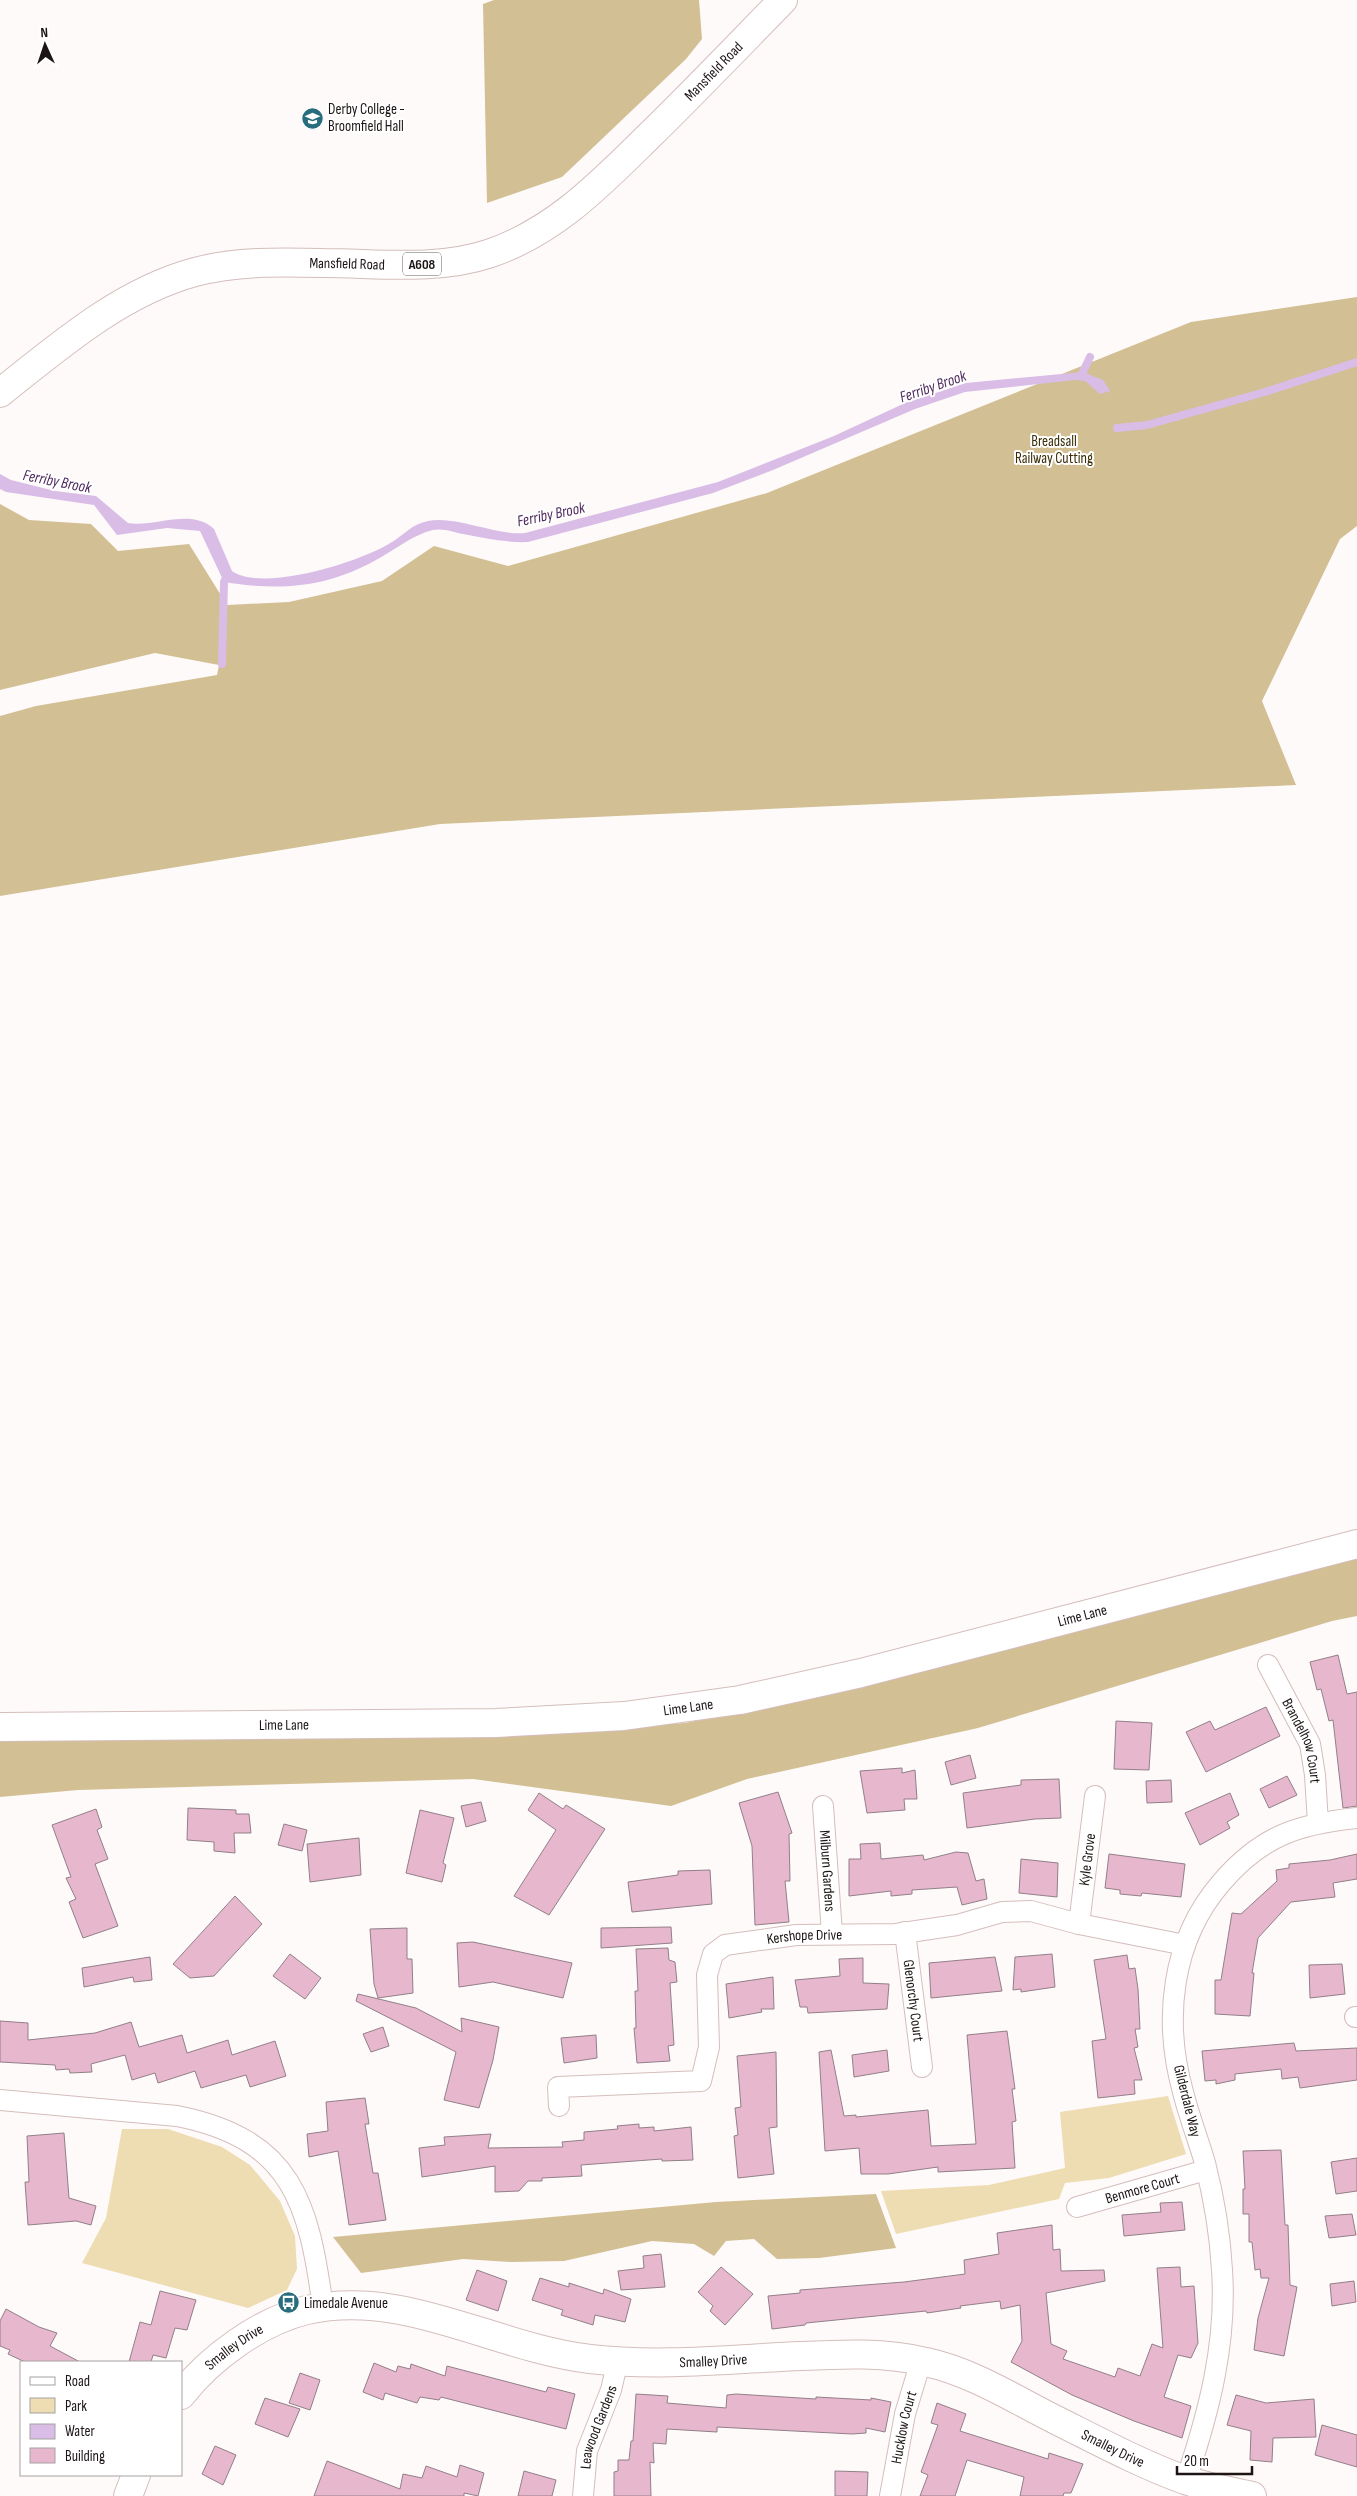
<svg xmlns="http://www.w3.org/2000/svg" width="1357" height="2496" viewBox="0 0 1357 2496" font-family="'Sofia Sans Condensed',sans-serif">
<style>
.green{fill:#eedcb2}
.forest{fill:#d2bf93}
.water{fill:#d9bde6}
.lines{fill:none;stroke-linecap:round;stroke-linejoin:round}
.stream{stroke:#d9bde6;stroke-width:8}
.building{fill:#e7b7ce;stroke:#927f88}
.street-casing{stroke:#d4bebc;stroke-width:22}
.secondary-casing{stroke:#d4bebc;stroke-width:30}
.primary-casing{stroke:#d4bebc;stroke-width:30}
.street{stroke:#fff;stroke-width:20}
.secondary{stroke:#fff;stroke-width:28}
.primary{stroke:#fff;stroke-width:28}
.labels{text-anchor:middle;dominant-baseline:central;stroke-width:4;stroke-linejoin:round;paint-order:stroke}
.shield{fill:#fff;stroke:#615b5b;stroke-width:1}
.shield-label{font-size:14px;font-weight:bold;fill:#1d1515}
.street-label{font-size:15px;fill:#1d1515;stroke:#fff}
.poi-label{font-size:15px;fill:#1d1515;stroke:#fff;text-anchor:start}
.park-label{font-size:15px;fill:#392c06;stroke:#fff}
.water-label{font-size:16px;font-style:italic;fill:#502c5f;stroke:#fff}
</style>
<rect width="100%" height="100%" fill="#fefaf9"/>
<!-- green -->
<g class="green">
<polygon points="1168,2096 1186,2154 1109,2178 1065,2183 1059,2199 896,2234 881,2191 989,2185 1065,2168 1060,2112"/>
<polygon points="122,2129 168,2129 222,2147 250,2165 280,2201 295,2236 297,2269 287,2290 248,2308 82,2263 106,2218"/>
</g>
<!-- forest -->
<g class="forest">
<polygon points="494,0 699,0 702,39 686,59 562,177 487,203 483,4"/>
<polygon points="1357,297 1357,526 1340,539 1262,701 1296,785 440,824 0,896 0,716 36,706 217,675 219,665 155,653 0,690 0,504 29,520 91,524 118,551 189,544 227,605 289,602 382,581 434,546 508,566 767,493 1191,322"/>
<polygon points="1357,1558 1357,1616 1332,1621 978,1728 747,1779 671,1806 473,1779 78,1790 0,1797 0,1740 509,1733 685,1723 792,1702"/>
<polygon points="876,2194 896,2248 819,2258 777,2259 754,2239 726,2241 714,2256 694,2244 652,2241 564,2261 511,2262 463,2259 361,2273 333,2237 716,2202"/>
</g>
<!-- water -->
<path class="water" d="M1083,372l20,8 7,11 -10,3 -15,-13 -10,-1 -110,12 -50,17 -142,61 -60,23 -185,49c-22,1 -43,-4 -65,-8 -9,-2 -20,-6 -30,-4 -21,5 -38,20 -57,30 -50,28 -97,31 -152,22l-24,-51 -33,-3 -50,7 -23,-30 -88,-13 -6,-3v-15l11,6 44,11 41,5 32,27c26,5 63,-16 86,6l18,42c31,22 131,-10 160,-29 13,-8 20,-18 36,-21 26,-6 71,15 97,12l193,-51 116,-46 71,-33 61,-20z"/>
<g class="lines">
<!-- stream -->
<g class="stream">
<polyline points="1081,376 1090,357"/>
<polyline points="1117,428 1147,425 1265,392 1357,362"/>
<polyline points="222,664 224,582 228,574"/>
</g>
</g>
<!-- building -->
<g class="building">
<polygon points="1338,1655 1347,1694 1357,1692 1357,1806 1343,1808 1333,1720 1329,1721 1321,1689 1317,1690 1310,1662"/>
<polygon points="1266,1707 1280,1736 1206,1772 1186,1732 1210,1721 1215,1730"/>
<polygon points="1116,1721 1152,1723 1149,1770 1114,1769"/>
<polygon points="970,1755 976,1778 951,1785 945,1762"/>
<polygon points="902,1768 902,1773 915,1770 917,1799 904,1799 905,1810 867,1813 860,1771"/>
<polygon points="1287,1776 1297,1795 1269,1808 1260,1789"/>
<polygon points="1059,1779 1061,1818 1035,1819 967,1828 963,1793 1021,1785 1021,1780"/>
<polygon points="1171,1780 1172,1802 1147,1803 1146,1781"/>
<polygon points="778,1792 792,1833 789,1834 790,1881 785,1881 789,1922 755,1925 752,1846 739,1803"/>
<polygon points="539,1793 563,1809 566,1805 605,1829 549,1915 514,1896 556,1830 528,1810"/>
<polygon points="1230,1793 1239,1815 1227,1822 1230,1828 1200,1845 1185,1813"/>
<polygon points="481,1802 486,1821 466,1827 461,1806"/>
<polygon points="188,1808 236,1810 236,1814 249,1814 251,1833 234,1833 235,1853 214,1851 214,1842 187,1840"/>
<polygon points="96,1809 102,1827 97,1830 108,1859 95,1864 118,1926 83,1938 69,1902 76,1899 66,1878 71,1877 52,1825"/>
<polygon points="420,1810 454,1818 443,1863 446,1865 442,1882 406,1873"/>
<polygon points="284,1824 307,1830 302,1851 278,1845"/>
<polygon points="359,1838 361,1875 310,1882 307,1844"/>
<polygon points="880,1843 881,1859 923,1855 924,1860 956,1852 968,1853 976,1881 984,1879 987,1899 962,1905 957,1887 912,1890 912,1894 891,1896 891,1891 849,1896 849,1859 861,1859 860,1844"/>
<polygon points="1109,1854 1185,1864 1181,1897 1142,1893 1141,1896 1120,1894 1120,1890 1105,1888"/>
<polygon points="1357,1854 1357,1879 1333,1883 1335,1897 1291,1902 1258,1938 1252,1973 1254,1973 1250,2016 1215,2014 1215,1980 1221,1980 1232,1913 1241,1914 1277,1881 1276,1870 1289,1868 1289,1864 1330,1860"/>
<polygon points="1021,1859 1058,1863 1057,1897 1019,1893"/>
<polygon points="710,1870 712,1904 632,1912 628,1882 678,1875 678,1871"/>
<polygon points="235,1896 262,1924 214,1976 190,1978 173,1964"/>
<polygon points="671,1927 672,1943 601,1948 601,1928"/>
<polygon points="407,1928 407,1959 412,1959 413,1993 378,1998 374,1984 370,1929"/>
<polygon points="473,1942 572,1963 563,1998 493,1982 459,1987 457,1943"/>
<polygon points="668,1948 669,1960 675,1962 677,1982 670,1983 674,2045 668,2046 670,2061 637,2063 634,2028 636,2028 635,1991 638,1991 636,1949"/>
<polygon points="290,1954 321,1978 305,1999 273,1976"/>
<polygon points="1052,1954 1055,1987 1021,1992 1021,1989 1013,1990 1015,1957"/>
<polygon points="1127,1955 1129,1969 1135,1968 1138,1989 1140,2029 1135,2029 1138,2047 1134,2048 1142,2080 1134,2080 1135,2094 1098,2098 1092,2041 1106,2039 1094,1960"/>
<polygon points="150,1957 152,1980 134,1982 133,1977 84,1987 82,1968"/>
<polygon points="995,1957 1002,1991 931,1998 929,1963"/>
<polygon points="863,1958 863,1983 889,1984 887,2009 808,2013 807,2007 800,2007 795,1980 840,1976 839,1959"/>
<polygon points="1342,1964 1345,1994 1310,1998 1309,1965"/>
<polygon points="773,1977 774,2009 761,2009 762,2012 729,2018 726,1984"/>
<polygon points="358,1994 416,2008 462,2032 461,2018 499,2027 493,2060 479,2108 444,2100 456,2052 356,2001"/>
<polygon points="0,2021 28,2023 28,2040 95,2033 131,2022 139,2047 182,2035 187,2053 228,2040 232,2055 275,2041 286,2076 250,2087 246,2075 201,2088 195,2071 158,2083 155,2073 132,2080 125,2055 91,2064 92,2072 70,2073 69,2069 56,2070 55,2065 0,2062"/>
<polygon points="383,2027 389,2046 371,2052 363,2034"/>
<polygon points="1007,2031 1015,2089 1012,2089 1016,2121 1012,2122 1015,2168 938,2172 938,2167 888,2174 861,2174 859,2148 825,2151 819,2052 831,2050 844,2116 856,2115 856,2117 928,2110 931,2146 976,2144 967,2035"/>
<polygon points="596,2035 597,2058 564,2063 561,2038"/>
<polygon points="1294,2043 1296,2051 1357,2048 1357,2080 1300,2088 1298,2077 1282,2079 1281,2069 1235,2074 1235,2080 1216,2084 1216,2080 1205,2081 1202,2051"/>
<polygon points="887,2050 889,2071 854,2077 852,2055"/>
<polygon points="776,2052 777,2127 769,2128 774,2174 738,2178 734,2136 738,2135 735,2108 741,2107 737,2056"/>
<polygon points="365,2098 369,2124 365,2124 373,2173 378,2173 386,2220 349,2225 338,2151 309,2157 307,2134 328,2131 326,2102"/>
<polygon points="639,2124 639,2128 654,2127 654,2131 691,2127 693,2160 662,2161 662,2159 581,2165 582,2176 542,2178 542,2181 528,2181 519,2191 495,2192 495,2166 422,2177 419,2148 445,2145 444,2137 491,2134 488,2148 563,2147 562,2142 584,2140 584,2132 618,2129 617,2126"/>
<polygon points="64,2133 69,2198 96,2206 91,2225 76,2221 28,2225 25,2182 29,2182 27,2136"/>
<polygon points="1281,2150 1285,2225 1288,2225 1290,2285 1297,2287 1284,2356 1254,2350 1258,2318 1269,2278 1261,2278 1260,2269 1255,2270 1252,2242 1249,2242 1249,2214 1243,2214 1243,2189 1245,2189 1243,2151"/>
<polygon points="1357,2158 1357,2191 1336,2194 1331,2162"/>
<polygon points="1182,2202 1185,2230 1124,2236 1122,2215 1161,2212 1160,2203"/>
<polygon points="1352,2214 1356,2235 1329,2238 1325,2216"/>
<polygon points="1052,2225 1053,2250 1060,2249 1061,2271 1104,2270 1105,2281 1046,2293 1051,2344 1067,2351 1063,2359 1115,2377 1118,2368 1140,2376 1152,2344 1163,2348 1157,2268 1180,2267 1181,2287 1194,2286 1198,2343 1191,2358 1178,2355 1164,2397 1191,2406 1182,2438 1134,2421 1072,2395 1011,2362 1022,2341 1020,2305 1001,2309 1000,2301 960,2306 961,2308 927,2313 926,2311 806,2323 805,2325 772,2329 768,2296 800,2293 800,2290 904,2282 965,2274 964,2260 999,2254 997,2233"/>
<polygon points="661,2254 665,2287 621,2290 618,2271 644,2268 643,2256"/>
<polygon points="721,2267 753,2294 725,2325 710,2311 713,2306 698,2292"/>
<polygon points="477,2270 507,2281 498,2311 466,2300"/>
<polygon points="540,2278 569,2287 569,2283 603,2294 604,2289 631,2299 625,2322 595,2315 593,2325 561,2315 563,2310 532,2300"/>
<polygon points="1354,2281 1356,2302 1332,2306 1330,2284"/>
<polygon points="160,2291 196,2300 187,2330 175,2328 166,2358 153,2355 151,2362 129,2362 140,2322 151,2325"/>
<polygon points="6,2309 39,2327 57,2333 50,2346 80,2362 25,2362 8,2354 10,2350 0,2346 0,2321"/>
<polygon points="374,2363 396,2372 398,2366 410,2369 411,2364 445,2376 447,2366 546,2392 548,2387 575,2394 566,2429 441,2397 439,2400 420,2397 417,2403 385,2393 383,2400 363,2392"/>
<polygon points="300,2373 320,2380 310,2410 289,2403"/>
<polygon points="636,2394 668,2396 667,2403 726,2408 727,2395 736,2394 816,2399 816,2397 871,2400 871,2398 891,2402 885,2432 866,2428 866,2433 852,2434 717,2427 717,2432 667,2429 666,2444 653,2443 654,2463 650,2462 651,2496 614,2496 614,2472 618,2471 618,2460 629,2460 631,2441 633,2441"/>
<polygon points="1236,2395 1266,2403 1314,2399 1316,2437 1273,2438 1272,2462 1250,2460 1251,2431 1227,2425"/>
<polygon points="265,2398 300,2409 288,2437 255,2424"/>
<polygon points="937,2403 966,2414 960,2431 1048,2459 1049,2453 1083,2464 1071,2493 1064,2493 1063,2496 1020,2496 1024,2477 967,2460 955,2496 920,2496 928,2475 921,2472 938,2425 931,2423"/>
<polygon points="1322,2425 1357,2435 1357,2467 1315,2455"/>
<polygon points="215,2446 236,2455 223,2485 202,2474"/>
<polygon points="327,2461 400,2489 403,2474 422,2478 426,2466 457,2477 460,2465 484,2473 478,2496 464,2493 464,2496 314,2496"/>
<polygon points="524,2471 556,2480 552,2496 518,2496"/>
<polygon points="835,2471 868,2472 867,2496 835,2496"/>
</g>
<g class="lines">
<defs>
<g id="street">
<path id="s1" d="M1268,1665l42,79 5,31 3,48"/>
<path id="s2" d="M823,1806l9,128"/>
<path id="s3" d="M1079,1924l16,-128"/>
<path id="s4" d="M905,1932l17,135"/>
<polyline points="1355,2017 1357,2017"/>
<path d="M0,2100l177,16c116,23 132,88 146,192"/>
<path id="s5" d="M559,2106l-1,-19 143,-6 8,-34 -2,-72 6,-21 12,-9 71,-10 100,-1 61,-9 45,-13 29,-1 48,13 106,21"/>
<path id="s6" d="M1077,2207l129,-37"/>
<path d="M1186,2480c23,-68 41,-137 36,-210 -2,-36 -8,-72 -17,-107 -7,-24 -16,-47 -22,-71 -20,-72 -12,-151 38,-209 40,-47 77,-59 136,-65"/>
<path id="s7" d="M583,2496l4,-45 24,-61 7,-30"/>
<path id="s8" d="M890,2496l15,-82 16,-53"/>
</g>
<g id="secondary">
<path id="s9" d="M0,1727l496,-4 128,-7 116,-16 121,-27 496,-129"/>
<path id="s10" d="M181,2395c29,-37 79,-74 126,-85 98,-22 188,38 283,49 70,8 142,0 211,-3 41,-2 85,-4 125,6 46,10 88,37 130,58 42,21 85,44 129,60 21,7 45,11 67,16"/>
<polyline points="128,2496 136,2475"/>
</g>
<g id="primary">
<path id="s11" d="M0,393c59,-47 121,-101 195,-121 41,-11 86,-10 128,-9 54,0 113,8 165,-9 67,-22 114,-72 162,-119 45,-44 89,-90 133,-135"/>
</g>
</defs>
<!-- street casing -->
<use href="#street" class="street-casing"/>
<!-- secondary casing -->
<use href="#secondary" class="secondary-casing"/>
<!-- primary casing -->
<use href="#primary" class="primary-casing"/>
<!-- street -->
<use href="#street" class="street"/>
<!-- secondary -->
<use href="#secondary" class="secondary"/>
<!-- primary -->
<use href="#primary" class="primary"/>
</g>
<!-- icons -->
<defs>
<symbol id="university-disc" viewBox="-11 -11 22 22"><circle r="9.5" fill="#286d7d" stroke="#fff"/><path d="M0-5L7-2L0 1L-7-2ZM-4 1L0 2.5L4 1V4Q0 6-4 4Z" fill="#fff"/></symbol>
<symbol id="bus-disc" viewBox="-11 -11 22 22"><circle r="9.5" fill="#286d7d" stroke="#fff"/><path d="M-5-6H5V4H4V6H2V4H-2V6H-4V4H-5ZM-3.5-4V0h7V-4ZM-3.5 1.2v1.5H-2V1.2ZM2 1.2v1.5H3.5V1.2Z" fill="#fff"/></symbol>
</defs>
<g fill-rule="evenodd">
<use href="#university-disc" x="300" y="106" width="25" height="25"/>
<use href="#bus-disc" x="276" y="2290" width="25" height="25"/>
</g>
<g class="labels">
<!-- shield labels -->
<rect class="shield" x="403" y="252.5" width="38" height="23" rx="4"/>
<g class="shield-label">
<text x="422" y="264">A608</text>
</g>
<!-- street labels -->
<g class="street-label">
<text stroke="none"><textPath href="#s11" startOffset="819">Mansfield Road</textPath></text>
<text stroke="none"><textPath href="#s11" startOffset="384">Mansfield Road</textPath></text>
<text stroke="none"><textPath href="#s9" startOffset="1094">Lime Lane</textPath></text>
<text stroke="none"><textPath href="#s9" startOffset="689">Lime Lane</textPath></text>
<text stroke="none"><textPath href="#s9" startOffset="284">Lime Lane</textPath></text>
<text stroke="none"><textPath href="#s1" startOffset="84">Brandelhow Court</textPath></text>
<text stroke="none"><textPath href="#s3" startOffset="65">Kyle Grove</textPath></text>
<text stroke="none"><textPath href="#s2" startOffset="65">Milburn Gardens</textPath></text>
<text stroke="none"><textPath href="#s5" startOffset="386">Kershope Drive</textPath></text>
<text stroke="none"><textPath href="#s4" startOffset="69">Glenorchy Court</textPath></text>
<text transform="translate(1187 2101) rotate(76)">Gilderdale Way</text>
<text stroke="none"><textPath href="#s6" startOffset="68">Benmore Court</textPath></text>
<text stroke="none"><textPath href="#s10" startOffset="72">Smalley Drive</textPath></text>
<text stroke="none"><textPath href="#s10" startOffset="568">Smalley Drive</textPath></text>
<text stroke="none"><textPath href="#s7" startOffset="71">Leawood Gardens</textPath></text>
<text stroke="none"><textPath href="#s8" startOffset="70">Hucklow Court</textPath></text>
<text stroke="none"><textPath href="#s10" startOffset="988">Smalley Drive</textPath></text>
</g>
<!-- poi labels -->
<g class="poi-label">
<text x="328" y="109">Derby College -<tspan x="328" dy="17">Broomfield Hall</tspan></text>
<text x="304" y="2303">Limedale Avenue</text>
</g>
<!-- park labels -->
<g class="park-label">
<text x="1054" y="441">Breadsall<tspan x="1054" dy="17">Railway Cutting</tspan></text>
</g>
<!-- water labels -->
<g class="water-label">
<text transform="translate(933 387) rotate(-19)">Ferriby Brook</text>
<text transform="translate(57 482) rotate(11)">Ferriby Brook</text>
<text transform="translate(551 515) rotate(-12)">Ferriby Brook</text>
</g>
</g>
<!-- legend -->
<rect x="20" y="2361" width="162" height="115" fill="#ffffff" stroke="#a5a1a1"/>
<rect x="30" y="2377" width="25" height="8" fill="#ffffff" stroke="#a5a1a1"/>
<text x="65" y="2386" font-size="15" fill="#1d1515">Road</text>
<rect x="30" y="2398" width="25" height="15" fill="#eedcb2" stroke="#a5a1a1"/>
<text x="65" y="2411" font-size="15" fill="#1d1515">Park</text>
<rect x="30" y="2424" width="25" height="15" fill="#d9bde6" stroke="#a5a1a1"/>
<text x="65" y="2436" font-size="15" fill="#1d1515">Water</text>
<rect x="30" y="2448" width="25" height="15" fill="#e7b7ce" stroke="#a5a1a1"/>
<text x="65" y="2461" font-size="15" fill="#1d1515">Building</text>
<!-- north arrow -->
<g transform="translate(45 45) rotate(357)" stroke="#ffffff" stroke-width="4" paint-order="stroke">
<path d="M0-4L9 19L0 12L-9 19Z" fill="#1d1515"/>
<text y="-8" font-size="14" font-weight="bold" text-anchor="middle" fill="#1d1515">N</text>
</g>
<!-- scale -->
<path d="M1177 2466v8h75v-8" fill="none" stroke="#1d1515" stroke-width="2.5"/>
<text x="1184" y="2466" font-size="15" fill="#1d1515" stroke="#ffffff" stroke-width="4" paint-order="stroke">20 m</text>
</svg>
